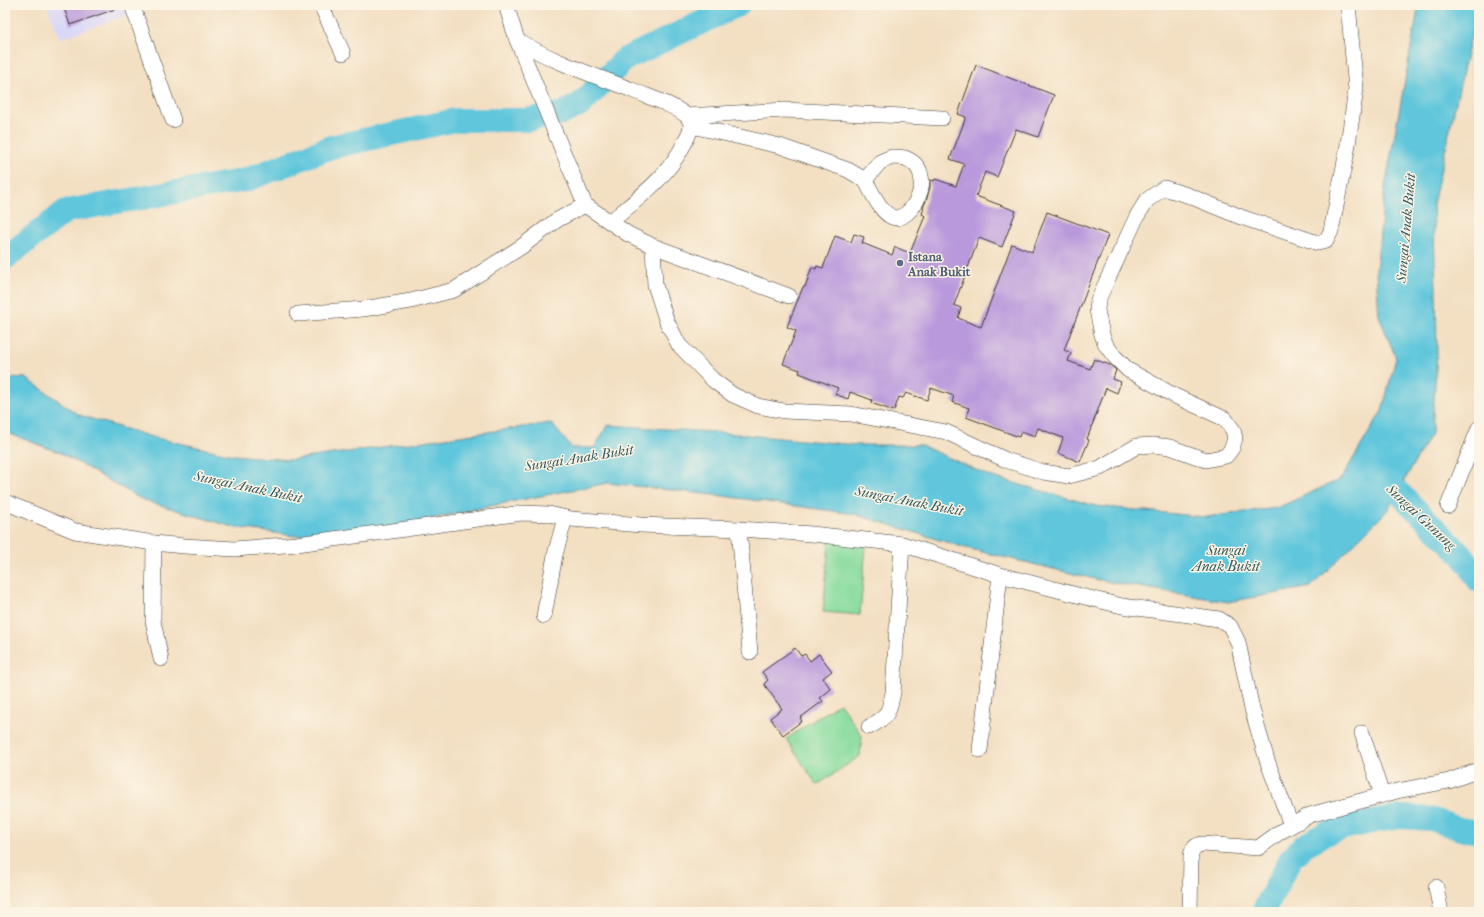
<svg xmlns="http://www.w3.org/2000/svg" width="1484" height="917" viewBox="0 0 1484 917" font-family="'IM FELL French Canon',serif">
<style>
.built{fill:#d8d7f8}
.green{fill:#86db9e;stroke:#517c5d}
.water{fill:#5fc6dc;stroke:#3e717c}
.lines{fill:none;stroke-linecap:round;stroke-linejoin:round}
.river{stroke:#5fc6dc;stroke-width:24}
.building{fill:#b999dc}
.minor-casing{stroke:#3c3935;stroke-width:16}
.minor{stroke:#fff;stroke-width:15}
.service-dot{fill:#5c6f8a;stroke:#fcf5e5;stroke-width:1.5}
.labels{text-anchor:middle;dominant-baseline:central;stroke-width:3;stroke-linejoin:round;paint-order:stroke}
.service-label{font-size:13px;font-weight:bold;fill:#4e5e75;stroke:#fcf5e5;text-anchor:start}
.water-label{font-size:14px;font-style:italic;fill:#33585f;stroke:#fcf5e5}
</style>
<rect width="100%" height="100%" fill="#fcf5e5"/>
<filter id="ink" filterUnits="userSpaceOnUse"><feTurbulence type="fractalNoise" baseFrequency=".025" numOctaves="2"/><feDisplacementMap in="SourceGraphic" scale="8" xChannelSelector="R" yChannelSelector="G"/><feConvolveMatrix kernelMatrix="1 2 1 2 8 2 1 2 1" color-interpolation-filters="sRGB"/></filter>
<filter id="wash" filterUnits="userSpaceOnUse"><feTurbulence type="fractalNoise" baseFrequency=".012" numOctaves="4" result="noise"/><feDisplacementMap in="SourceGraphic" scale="16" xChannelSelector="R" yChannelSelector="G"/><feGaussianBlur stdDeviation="0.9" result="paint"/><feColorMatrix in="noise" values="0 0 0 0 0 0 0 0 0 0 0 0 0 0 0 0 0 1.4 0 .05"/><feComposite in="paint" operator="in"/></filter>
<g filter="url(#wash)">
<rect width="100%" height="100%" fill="#f3dfc2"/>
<!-- built -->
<polygon class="built" points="47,5 127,5 130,14 60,39"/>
<!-- green -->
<g class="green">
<polygon points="830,531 867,534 860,615 823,612"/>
<polygon points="840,703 862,736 860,756 817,785 786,739"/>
</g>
<!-- water -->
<polygon class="water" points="1419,5 1478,5 1433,204 1436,289 1437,354 1432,432 1387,511 1311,587 1228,602 1099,580 966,548 854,514 723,496 608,483 505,503 384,529 295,536 233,527 143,500 61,453 5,432 5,377 26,378 79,415 152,437 233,455 291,460 551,423 572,448 594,448 608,425 725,433 856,445 921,445 989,476 1096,506 1205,517 1277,508 1341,479 1382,411 1396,358 1379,316 1376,271 1385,187"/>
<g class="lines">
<!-- river -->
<g class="river">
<polyline points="5,258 66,211 246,180 331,147 456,120 526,120 563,113 581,104 625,59 738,5"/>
<polyline points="1374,476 1399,493 1464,557 1479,581"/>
<polyline points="1263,912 1291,858 1303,846 1325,834 1343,828 1376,821 1402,817 1431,819 1460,829 1479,832"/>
</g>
</g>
<g id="blocks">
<!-- building -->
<g class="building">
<polygon points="63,5 121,5 121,7 70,25"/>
<polygon points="976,65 1054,95 1038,137 1016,129 997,177 985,172 976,196 1016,211 1002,247 979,238 954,305 961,308 958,318 981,327 1012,244 1032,252 1047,212 1108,235 1064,350 1071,353 1068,361 1090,369 1094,359 1110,365 1116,370 1113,379 1121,382 1117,393 1106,388 1087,439 1089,440 1080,462 1058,453 1063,438 1038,428 1035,436 1021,431 1019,437 966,417 969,408 952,402 954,396 931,388 927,400 906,393 903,398 899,397 894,411 871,403 872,400 850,392 848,399 835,394 838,388 799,373 800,370 783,364 796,331 787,327 803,287 805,287 812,267 816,269 817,266 823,268 835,236 851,242 854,234 864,237 862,243 892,255 895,247 910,253 925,216 922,214 924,208 923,208 927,198 930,187 930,180 934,181 935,179 956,186 964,164 950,159 966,117 958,114"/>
<polygon points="795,648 801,656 805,654 810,661 819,654 832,671 823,678 831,689 820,698 823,701 800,718 802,721 783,735 770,718 782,709 764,684 768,680 762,672"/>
</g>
</g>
</g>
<g filter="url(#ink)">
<use href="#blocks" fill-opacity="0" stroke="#3c3935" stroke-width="1"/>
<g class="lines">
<defs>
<g id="minor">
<polyline points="132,5 173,120"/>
<polyline points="321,5 343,53"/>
<path d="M506,5l11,35c36,22 76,35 115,50 19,8 40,14 55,26l98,-6 157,8"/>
<polyline points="517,40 585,205 628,234 653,246 789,296"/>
<polyline points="692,126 780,146 848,170 865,180"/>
<path d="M892,157c4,0 9,0 13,1 36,14 5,67 -13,59 -12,-5 -21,-27 -27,-37l15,-18z"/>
<path d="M610,222c35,-29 66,-51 82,-96l-4,-9"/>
<polyline points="653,246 655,285 667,322 679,345 713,380 733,395 758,406 784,411 851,414 946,432 1006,460 1043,472 1069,476 1100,468 1137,446 1153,445 1170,447 1206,460 1226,456 1232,448 1235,438 1233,430 1225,419 1175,396 1128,370 1115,357 1106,345 1102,335 1097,310 1098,300 1137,216 1147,200 1164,188 1187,195 1241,217 1318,243 1326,241 1331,231 1347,151 1356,89 1348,5"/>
<polyline points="298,314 363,309 411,301 454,290 521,247 557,220 585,205"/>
<polyline points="5,502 75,531 154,543 184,546 235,549 297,544 522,513 549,514 571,519 641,525 739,529 812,534 902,544 1000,575 1077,595 1122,606 1219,619 1230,626 1238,642 1252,709 1267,760 1291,825"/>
<polyline points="1448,506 1479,428"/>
<polyline points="739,529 750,652"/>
<polyline points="154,543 153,621 161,659"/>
<polyline points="544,616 555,555 565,518"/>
<path d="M869,727c20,-11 19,-13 24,-34l9,-149"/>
<polyline points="1362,733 1382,795"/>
<polyline points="980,750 1000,575"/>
<polyline points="1436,887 1441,912"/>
<path d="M1190,912l1,-57c2,-7 4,-10 12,-11l55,4 22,-16 30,-17 87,-24 52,-10 30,-11"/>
</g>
</defs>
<!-- minor casing -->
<use href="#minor" class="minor-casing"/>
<!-- minor -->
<use href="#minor" class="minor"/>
</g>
</g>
<!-- markers -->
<circle class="service-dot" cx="900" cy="263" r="4"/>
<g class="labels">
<!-- service labels -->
<g class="service-label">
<text x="908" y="256">Istana<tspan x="908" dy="15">Anak Bukit</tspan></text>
</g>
<!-- water labels -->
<g class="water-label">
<text transform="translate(1406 228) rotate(-85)">Sungai Anak Bukit</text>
<text transform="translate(579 458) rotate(-9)">Sungai Anak Bukit</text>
<text transform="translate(248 487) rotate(12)">Sungai Anak Bukit</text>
<text transform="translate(909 501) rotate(11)">Sungai Anak Bukit</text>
<text transform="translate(1421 517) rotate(43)">Sungai Gunung</text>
<text x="1226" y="550">Sungai<tspan x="1226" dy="16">Anak Bukit</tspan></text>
</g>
</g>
<!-- margin -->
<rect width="1484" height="917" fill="none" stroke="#fcf5e5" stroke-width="20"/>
</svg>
